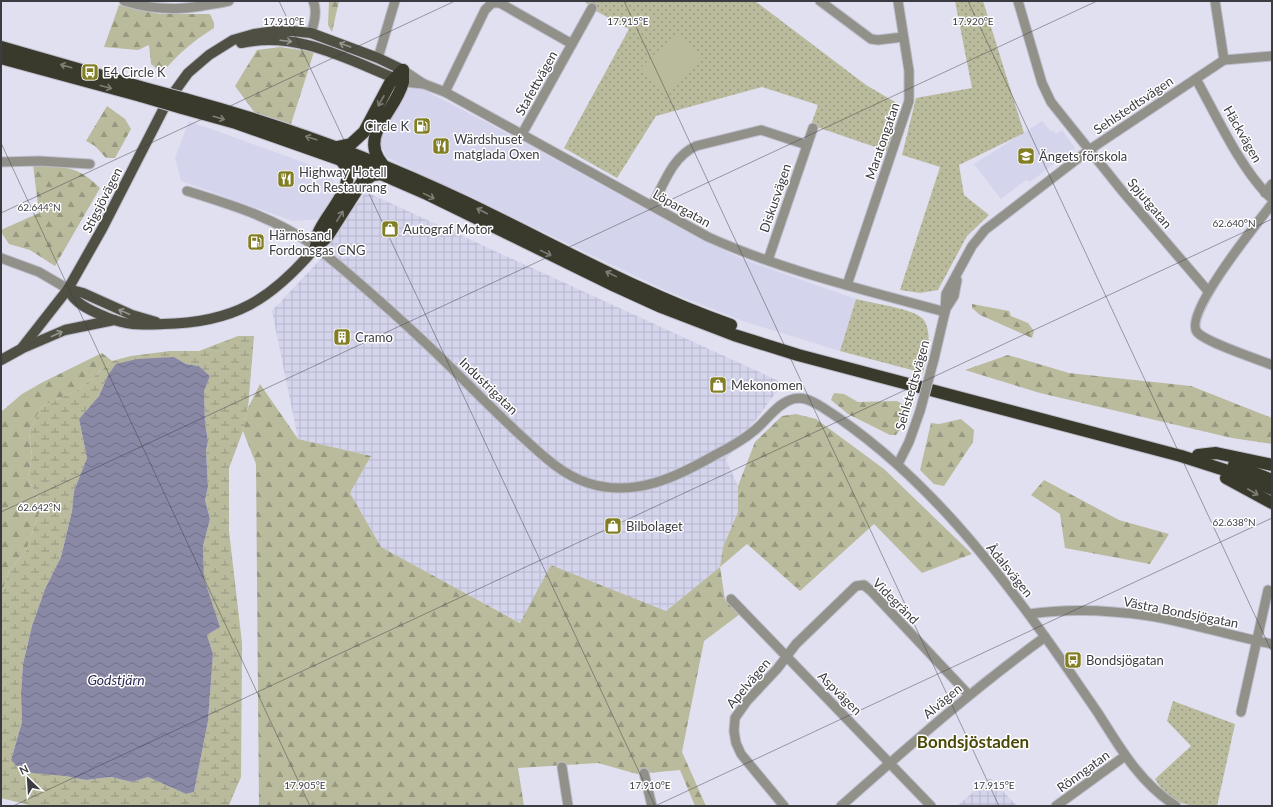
<svg xmlns="http://www.w3.org/2000/svg" width="1273" height="807" viewBox="0 0 1273 807" font-family="Lato,sans-serif">
<style>
.built{fill:#d4d4ec}
.industrial{fill:url(#industrial-grid)}
.grass{fill:url(#grass-dots)}
.forest{fill:url(#forest-firs)}
.wetland{fill:url(#wetland-marsh);fill-rule:evenodd}
.pitch{fill:#baba9d}
.water{fill:url(#water-waves)}
.lines{fill:none;stroke-linecap:round;stroke-linejoin:round}
.minor-casing{stroke:#bcbcca;stroke-width:11}
.major-casing{stroke:#bcbcca;stroke-width:12}
.highway-casing{stroke:#bcbcca;stroke-width:14}
.minor{stroke:#91918a;stroke-width:9}
.major{stroke:#4f4f44;stroke-width:10}
.highway{stroke:#39392c;stroke-width:12}
.minor-bridge-casing{stroke:#bcbcca;stroke-width:11;stroke-linecap:butt}
.highway-bridge-casing{stroke:#bcbcca;stroke-width:14;stroke-linecap:butt}
.minor-bridge{stroke:#91918a;stroke-width:9}
.highway-bridge{stroke:#39392c;stroke-width:12}
.oneway{stroke:#95958f}
.oneway2{stroke:#7e7e76}
.ticks{fill:none;stroke:#3b3b42;stroke-width:1;stroke-opacity:0.45}
.labels{text-anchor:middle;dominant-baseline:central;stroke-width:3;stroke-linejoin:round;paint-order:stroke}
.poi-label{font-size:13px;fill:#3b3b42;stroke:#fff;text-anchor:start}
.street-label{font-size:13px;fill:#3b3b42;stroke:#fff}
.water-label{font-size:14px;font-style:italic;fill:#2d2953;stroke:#fff}
.district-label{font-size:17px;font-weight:bold;fill:#4b4908;stroke:#fff}
.ticks-label{font-size:10px;text-anchor:middle;fill:#3b3b42;stroke:#fff;stroke-width:3;stroke-linejoin:round;paint-order:stroke}
</style>
<defs>
<pattern id="industrial-grid" width="8" height="8" patternUnits="userSpaceOnUse"><rect width="8" height="8" fill="#d4d4ec"/><path d="M0 4h8M4 0v8" fill="none" stroke="#b7b7cc"/></pattern>
<pattern id="grass-dots" width="8" height="8" patternUnits="userSpaceOnUse"><rect width="8" height="8" fill="#baba9d"/><path d="M2 2h.1M6 6h.1" fill="none" stroke="#989882" stroke-width="1.8" stroke-linecap="round"/></pattern>
<pattern id="forest-firs" width="22" height="20" patternUnits="userSpaceOnUse"><rect width="22" height="20" fill="#baba9d"/><path d="M5 1l3.5 6h-7zM16 11l3.5 6h-7z" fill="#989882"/></pattern>
<pattern id="wetland-marsh" width="20" height="14" patternUnits="userSpaceOnUse"><rect width="20" height="14" fill="#baba9d"/><path d="M1 5h8M5 5V1M11 12h8M15 12V8" fill="none" stroke="#989882"/></pattern>
<pattern id="water-waves" width="16" height="10" patternUnits="userSpaceOnUse"><rect width="16" height="10" fill="#8989a6"/><path d="M0 5q4-4 8 0t8 0" fill="none" stroke="#717189"/></pattern>
</defs>
<rect width="100%" height="100%" fill="#e0e0f0"/>
<!-- built -->
<g class="built">
<polygon points="420,88 484,121 702,240 745,260 856,299 840,351 743,321 669,292 386,157 379,140 407,89"/>
<polygon points="189,121 330,172 337,193 321,219 293,221 181,181 175,158"/>
<polygon points="1042,121 1051,132 1053,130 1056,134 1062,130 1075,148 1030,182 1026,180 1001,199 974,164"/>
</g>
<!-- industrial -->
<g class="industrial">
<polygon points="366,192 783,383 726,460 738,486 738,512 723,547 720,567 666,611 551,565 521,623 381,547 350,493 371,456 298,439 272,311 330,249 330,238"/>
<polygon points="990,778 1017,806 957,806"/>
</g>
<!-- grass -->
<g class="grass">
<polygon points="584,1 755,1 866,85 900,105 887,151 811,125 818,105 762,87 656,116 617,178 564,148 629,29 596,11"/>
<polygon points="955,1 983,1 1024,133 959,165 964,195 989,215 967,236 938,290 920,293 900,290 940,167 902,155 916,98 972,88"/>
<path d="M856,299c15,4 59,10 67,20 11,14 3,40 0,54l-83,-22z"/>
<path d="M1173,701l62,23 -18,82c-30,0 -45,1 -62,-27l36,-33 -24,-25z"/>
</g>
<!-- forest -->
<g class="forest">
<polygon points="329,1 339,1 332,32 328,25"/>
<path d="M119,5l41,9h50l4,9v5c-21,13 -36,26 -52,45l-11,-9 -2,-19 -11,5 -34,-3z"/>
<polygon points="280,47 314,52 291,124 255,113 235,86 257,50"/>
<polygon points="107,106 125,119 131,129 115,158 106,158 95,146 86,141"/>
<path d="M33,165c32,3 43,-1 67,23l-45,78 -25,-16 -21,-6 -8,-12v-2l38,-17z"/>
<polygon points="972,304 1009,311 1011,316 1028,323 1034,331 1032,338 980,315 972,308"/>
<polygon points="102,353 112,361 79,389 41,407 29,432 32,456 28,477 41,508 26,551 9,571 1,596 1,412 22,394 43,382"/>
<polygon points="1008,355 1069,373 1191,386 1272,418 1272,444 1232,438 1040,393 965,370"/>
<polygon points="260,384 298,439 371,456 350,493 381,547 520,623 551,565 666,611 720,567 723,547 738,512 738,486 755,442 782,416 796,414 816,419 884,469 972,554 922,573 874,524 800,591 747,544 720,567 725,600 740,614 704,641 682,752 706,806 695,806 680,770 637,774 598,763 518,768 524,806 259,806 256,464 243,431 248,408"/>
<polygon points="834,393 844,394 858,402 897,401 906,406 908,419 896,435 890,435 848,414 831,400"/>
<polygon points="961,419 974,430 973,442 944,486 934,484 920,470 931,423 939,424"/>
<polygon points="1044,480 1119,520 1169,534 1150,564 1065,548 1060,514 1031,495"/>
</g>
<!-- wetland -->
<path class="wetland" d="M238,336h16l-6,72 -5,23 -14,37v63l13,112 -1,134 -12,28 -196,1 -32,-8v-202l8,-25 17,-20 15,-43 -13,-31 4,-21 -3,-24 12,-25 38,-18 33,-28 19,-5 39,-5h29zM174,357l12,7 13,2 11,10 -6,14 1,33 3,18 -2,9 2,37 -3,13 5,19 -7,27 1,32 16,49 -13,8 6,19 -5,67 -14,71 -8,2 -38,-17 -16,5 -21,-5 -25,3 -21,-4 -54,-16 11,-38 -1,-29 2,-29 9,-38 13,-37 16,-32 11,-46 2,-20 13,-33 -8,-39 20,-23 9,-21z"/>
<!-- pitch -->
<polygon class="pitch" points="676,34 701,60 666,93 641,67"/>
<!-- water -->
<polygon class="water" points="174,357 186,364 199,366 210,376 204,391 205,423 208,441 206,450 208,487 205,500 210,519 203,546 204,578 220,627 207,635 213,654 208,721 194,792 186,794 148,777 132,782 111,777 86,780 65,776 23,772 11,760 22,722 21,693 23,664 32,626 45,589 61,557 72,511 74,491 87,458 79,419 99,396 108,375 116,364 137,359"/>
<g class="lines">
<defs>
<g id="minor">
<path d="M124,1c39,12 66,8 105,0"/>
<polyline points="820,1 871,39 878,40 903,37"/>
<polyline points="1018,1 1042,83 1051,102 1123,192 1208,291"/>
<polyline points="1215,1 1224,60"/>
<path d="M311,33c3,-9 7,-23 2,-32"/>
<polyline points="572,44 592,8"/>
<polyline points="378,58 395,1"/>
<polyline points="403,70 424,84"/>
<path d="M397,79l6,3 21,2 21,8 263,145c76,34 157,53 237,75"/>
<path d="M1196,79c20,36 46,93 76,120"/>
<polyline points="445,92 485,10 492,3 500,3 572,44 522,134"/>
<polyline points="1,162 39,161 90,164"/>
<path d="M187,191c48,15 88,27 129,56 41,33 80,68 118,104 28,27 55,55 84,82 21,19 42,41 70,50 46,15 89,-6 127,-28 14,-7 28,-15 40,-25 11,-9 21,-25 35,-30 12,-5 22,1 32,7 101,64 176,162 243,258 11,16 22,32 33,48 22,35 42,70 78,93"/>
<polyline points="1265,193 1272,184"/>
<path d="M1272,204c-14,18 -89,110 -75,128 8,10 60,27 75,33"/>
<path d="M652,206c12,-22 20,-49 44,-60l65,-16 46,15"/>
<polyline points="1,258 39,272 68,289"/>
<polyline points="768,260 813,128"/>
<polyline points="847,285 909,101 909,71 898,1"/>
<polyline points="945,310 954,296 957,280"/>
<polyline points="934,359 945,312 946,294 972,246 985,230 1089,150 1224,60 1272,56"/>
<polyline points="898,464 909,442 920,411"/>
<polyline points="731,599 931,806"/>
<path d="M1029,614c40,-6 81,-4 121,2 41,7 81,20 122,28"/>
<polyline points="1241,712 1268,590"/>
<polyline points="562,767 568,806"/>
<polyline points="644,773 652,806"/>
<polyline points="784,806 741,754 736,743 734,731 735,718 747,701 777,669 796,644 856,586 864,585 871,591 969,695"/>
<path d="M841,806c67,-59 132,-117 204,-169"/>
<polyline points="1056,806 1125,756"/>
</g>
<g id="major">
<path d="M241,43c55,-12 104,15 153,35"/>
<path d="M68,289c6,15 24,22 38,28 22,9 34,8 57,7 71,-1 108,-24 153,-77"/>
<polyline points="68,289 83,293 132,315 156,322"/>
<polyline points="23,348 65,330 114,320"/>
<polyline points="1,360 21,349 68,289 102,229 167,102 188,73 209,55 233,40 254,34 275,31 292,31 311,33 378,58 403,70"/>
</g>
<g id="highway">
<polyline points="1,47 144,88"/>
<polyline points="1,58 141,96"/>
<path d="M185,99c96,26 190,60 280,103 88,42 174,91 266,123"/>
<polyline points="182,108 236,123 381,174 427,194 615,286 661,307 734,335 798,355 1181,456 1231,472 1272,489"/>
<polyline points="337,147 351,144 364,132 390,83 403,70"/>
<path d="M383,165c-26,-30 13,-53 20,-83 0,-4 0,-8 0,-12"/>
<polyline points="316,247 327,237 362,182 373,175 381,174"/>
<path d="M316,247c1,-4 1,-9 2,-13 8,-22 44,-51 23,-74"/>
<polyline points="1198,455 1216,453 1272,465"/>
<polyline points="1234,465 1272,480"/>
<polyline points="1226,478 1272,503"/>
</g>
</defs>
<!-- minor casing -->
<use href="#minor" class="minor-casing"/>
<!-- major casing -->
<use href="#major" class="major-casing"/>
<!-- highway casing -->
<use href="#highway" class="highway-casing"/>
<!-- minor -->
<use href="#minor" class="minor"/>
<!-- major -->
<use href="#major" class="major"/>
<!-- highway -->
<use href="#highway" class="highway"/>
<defs>
<polyline id="minor-bridge" points="920,411 934,359"/>
<g id="highway-bridge">
<polyline points="144,88 185,99"/>
<polyline points="141,96 182,108"/>
</g>
</defs>
<!-- minor-bridge casing -->
<use href="#minor-bridge" class="minor-bridge-casing"/>
<!-- highway-bridge casing -->
<use href="#highway-bridge" class="highway-bridge-casing"/>
<!-- minor-bridge -->
<use href="#minor-bridge" class="minor-bridge"/>
<!-- highway-bridge -->
<use href="#highway-bridge" class="highway-bridge"/>
</g>
<!-- one-way arrows -->
<defs><path id="oneway-shaft" d="M-6 0H5M1.5-3L5.5 0L1.5 3" fill="none" stroke-width="1.6" stroke-linecap="round" stroke-linejoin="round"/></defs>
<g class="oneway">
<use href="#oneway-shaft" transform="translate(286 41) rotate(7)"/>
<use href="#oneway-shaft" transform="translate(345 45) rotate(-160)"/>
<use href="#oneway-shaft" transform="translate(124 312) rotate(-157)"/>
<use href="#oneway-shaft" transform="translate(57 334) rotate(-24)"/>
</g>
<g class="oneway2">
<use href="#oneway-shaft" transform="translate(66 66) rotate(-164)"/>
<use href="#oneway-shaft" transform="translate(106 87) rotate(15)"/>
<use href="#oneway-shaft" transform="translate(381 101) rotate(119)"/>
<use href="#oneway-shaft" transform="translate(219 118) rotate(16)"/>
<use href="#oneway-shaft" transform="translate(311 138) rotate(-162)"/>
<use href="#oneway-shaft" transform="translate(429 196) rotate(26)"/>
<use href="#oneway-shaft" transform="translate(482 211) rotate(-153)"/>
<use href="#oneway-shaft" transform="translate(340 216) rotate(-58)"/>
<use href="#oneway-shaft" transform="translate(546 253) rotate(26)"/>
<use href="#oneway-shaft" transform="translate(611 274) rotate(-154)"/>
<use href="#oneway-shaft" transform="translate(1253 492) rotate(30)"/>
</g>
<!-- ticks -->
<path class="ticks" d="M279,1l376,805M624,1l375,805M968,1l304,651M1,143l309,663M1,213l454,-212M1,512l1096,-511M13,806l1259,-587M655,806l617,-288"/>
<!-- icons -->
<defs>
<symbol id="bus-square" viewBox="-11 -11 22 22"><rect x="-9" y="-9" width="18" height="18" rx="4" fill="#827e26" stroke="#fff"/><path d="M-5-6H5V4H4V6H2V4H-2V6H-4V4H-5ZM-3.5-4V0h7V-4ZM-3.5 1.2v1.5H-2V1.2ZM2 1.2v1.5H3.5V1.2Z" fill="#fff"/></symbol>
<symbol id="fuel-square" viewBox="-11 -11 22 22"><rect x="-9" y="-9" width="18" height="18" rx="4" fill="#827e26" stroke="#fff"/><path d="M-5.5-6h7V0h2V4h1.3V-2.5L3-4.5l.8-.8L6-3V5H2.5V1h-1V6h-7ZM-4.2-4.7v3.2H.2V-4.7Z" fill="#fff"/></symbol>
<symbol id="restaurant-square" viewBox="-11 -11 22 22"><rect x="-9" y="-9" width="18" height="18" rx="4" fill="#827e26" stroke="#fff"/><path d="M-5-6h1v4h1v-4h1v4h1v-4h1v5L-1.5 .5V6h-2V.5L-5-1ZM5-6V6H3V1.5H1.5Q1.5-4 5-6Z" fill="#fff"/></symbol>
<symbol id="school-square" viewBox="-11 -11 22 22"><rect x="-9" y="-9" width="18" height="18" rx="4" fill="#827e26" stroke="#fff"/><path d="M0-5L7-2L0 1L-7-2ZM-4 1L0 2.5L4 1V4Q0 6-4 4Z" fill="#fff"/></symbol>
<symbol id="shop-square" viewBox="-11 -11 22 22"><rect x="-9" y="-9" width="18" height="18" rx="4" fill="#827e26" stroke="#fff"/><path d="M-5-2.5h2.3a2.7 3.5 0 0 1 5.4 0H5L5.5 6h-11ZM-1.5-2.5h3a1.5 2.3 0 0 0-3 0Z" fill="#fff"/></symbol>
<symbol id="building-square" viewBox="-11 -11 22 22"><rect x="-9" y="-9" width="18" height="18" rx="4" fill="#827e26" stroke="#fff"/><path d="M-4-6H4V6H1V3H-1V6H-4ZM-2.5-4.3h1.7v1.8h-1.7ZM.8-4.3h1.7v1.8H.8ZM-2.5-1h1.7V.8h-1.7ZM.8-1h1.7V.8H.8Z" fill="#fff"/></symbol>
</defs>
<g fill-rule="evenodd">
<use href="#bus-square" x="80" y="62" width="20" height="20"/>
<use href="#fuel-square" x="412" y="116" width="20" height="20"/>
<use href="#restaurant-square" x="431" y="136" width="20" height="20"/>
<use href="#school-square" x="1016" y="146" width="20" height="20"/>
<use href="#restaurant-square" x="276" y="169" width="20" height="20"/>
<use href="#shop-square" x="380" y="219" width="20" height="20"/>
<use href="#fuel-square" x="246" y="232" width="20" height="20"/>
<use href="#building-square" x="332" y="327" width="20" height="20"/>
<use href="#shop-square" x="708" y="375" width="20" height="20"/>
<use href="#shop-square" x="603" y="516" width="20" height="20"/>
<use href="#bus-square" x="1063" y="650" width="20" height="20"/>
</g>
<g class="labels">
<!-- poi labels -->
<g class="poi-label">
<text x="103" y="72">E4 Circle K</text>
<text x="409" y="126" text-anchor="end">Circle K</text>
<text x="454" y="139">Wärdshuset<tspan x="454" dy="15">matglada Oxen</tspan></text>
<text x="1039" y="156">Ängets förskola</text>
<text x="299" y="172">Highway Hotell<tspan x="299" dy="15">och Restaurang</tspan></text>
<text x="403" y="229">Autograf Motor</text>
<text x="269" y="235">Härnösand<tspan x="269" dy="15">Fordonsgas CNG</tspan></text>
<text x="355" y="337">Cramo</text>
<text x="731" y="385">Mekonomen</text>
<text x="626" y="526">Bilbolaget</text>
<text x="1086" y="660">Bondsjögatan</text>
</g>
<!-- street labels -->
<g class="street-label">
<text transform="translate(536 83) rotate(-61)">Stafettvägen</text>
<text transform="translate(1133 105) rotate(-34)">Sehlstedtsvägen</text>
<text transform="translate(1243 134) rotate(60)">Häckvägen</text>
<text transform="translate(882 141) rotate(-71)">Maratongatan</text>
<text transform="translate(775 198) rotate(-71)">Diskusvägen</text>
<text transform="translate(102 200) rotate(-63)">Stigsjövägen</text>
<text transform="translate(1150 203) rotate(50)">Spjutgatan</text>
<text transform="translate(682 208) rotate(29)">Löpargatan</text>
<text transform="translate(912 385) rotate(-74)">Sehlstedtsvägen</text>
<text transform="translate(489 386) rotate(44)">Industrigatan</text>
<text transform="translate(1010 570) rotate(51)">Ådalsvägen</text>
<text transform="translate(896 601) rotate(45)">Videgränd</text>
<text transform="translate(1181 612) rotate(11)">Västra Bondsjögatan</text>
<text transform="translate(748 683) rotate(-50)">Apelvägen</text>
<text transform="translate(840 693) rotate(45)">Aspvägen</text>
<text transform="translate(942 701) rotate(-40)">Alvägen</text>
<text transform="translate(1083 771) rotate(-36)">Rönngatan</text>
</g>
<!-- water labels -->
<g class="water-label">
<text x="116" y="679">Godstjärn</text>
</g>
<!-- district labels -->
<g class="district-label">
<text x="973" y="741">Bondsjöstaden</text>
</g>
</g>
<g class="ticks-label">
<text x="628" y="25">17.915°E</text>
<text x="973" y="25">17.920°E</text>
<text x="284" y="25">17.910°E</text>
<text x="39" y="211">62.644°N</text>
<text x="1234" y="227">62.640°N</text>
<text x="39" y="511">62.642°N</text>
<text x="1234" y="526">62.638°N</text>
<text x="305" y="789">17.905°E</text>
<text x="650" y="789">17.910°E</text>
<text x="994" y="789">17.915°E</text>
</g>
<!-- border -->
<rect width="1273" height="807" fill="none" stroke="#3b3b42" stroke-width="4"/>
<!-- north arrow -->
<g transform="translate(28 779) rotate(335)" stroke="#ffffff" stroke-width="3" paint-order="stroke">
<path d="M0-3L7 15L0 10L-7 15Z" fill="#3b3b42"/>
<text y="-6" font-size="11" font-weight="bold" text-anchor="middle" fill="#3b3b42">N</text>
</g>
</svg>
